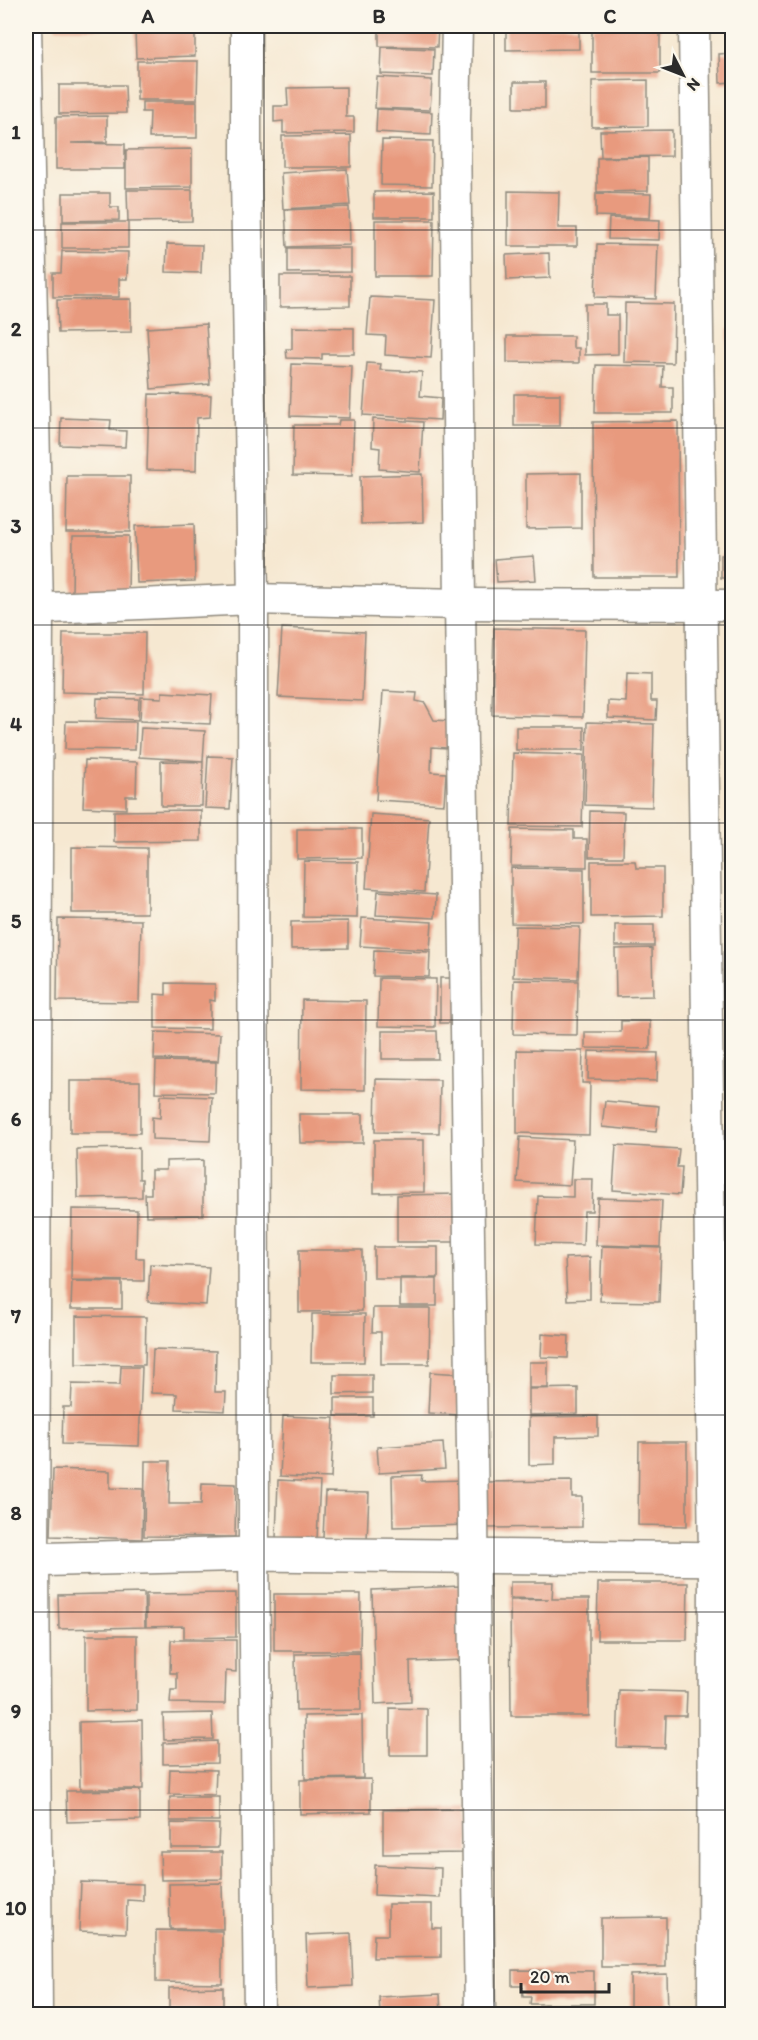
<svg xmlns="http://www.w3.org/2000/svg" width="758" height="2040" viewBox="0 0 758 2040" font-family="Itim,sans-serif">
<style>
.building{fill:#e89a7e}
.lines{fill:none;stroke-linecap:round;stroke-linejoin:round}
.minor-casing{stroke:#908a7e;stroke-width:33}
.tertiary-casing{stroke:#908a7e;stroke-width:36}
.minor{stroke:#fff;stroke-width:30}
.tertiary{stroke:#fff;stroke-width:33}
.grid{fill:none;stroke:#2b2b2b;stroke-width:1.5;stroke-opacity:0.55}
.neatline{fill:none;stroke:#2b2b2b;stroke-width:2}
.grid-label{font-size:20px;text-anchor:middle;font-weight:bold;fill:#2b2b2b}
</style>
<rect width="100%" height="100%" fill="#fbf7ec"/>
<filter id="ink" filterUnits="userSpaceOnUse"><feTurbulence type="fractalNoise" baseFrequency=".0167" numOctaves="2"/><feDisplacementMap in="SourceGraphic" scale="12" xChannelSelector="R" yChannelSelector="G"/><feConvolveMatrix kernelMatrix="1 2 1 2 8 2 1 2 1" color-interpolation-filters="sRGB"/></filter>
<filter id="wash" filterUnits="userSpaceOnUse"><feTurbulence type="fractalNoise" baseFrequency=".008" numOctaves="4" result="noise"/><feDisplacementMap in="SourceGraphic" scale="24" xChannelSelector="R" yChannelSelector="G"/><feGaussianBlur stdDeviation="1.35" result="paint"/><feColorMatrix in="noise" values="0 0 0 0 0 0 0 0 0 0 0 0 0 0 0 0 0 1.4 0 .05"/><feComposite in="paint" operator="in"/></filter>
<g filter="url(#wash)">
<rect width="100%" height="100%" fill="#f6e8d1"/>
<g id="blocks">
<!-- building -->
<g class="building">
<polygon points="55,26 121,26 121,29 55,28"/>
<rect x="168" y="26" width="30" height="2"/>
<polygon points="379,26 438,26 437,47 379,46"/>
<polygon points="506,26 579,26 579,49 506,50"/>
<rect x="592" y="26" width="68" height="47"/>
<polygon points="195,29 195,56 136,58 135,31"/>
<polygon points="382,47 434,49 433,76 381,74"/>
<polygon points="732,53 732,82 720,83 719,54"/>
<polygon points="137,61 198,61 197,100 137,100"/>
<polygon points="377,77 432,80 430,110 375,108"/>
<polygon points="648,80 648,126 592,127 592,81"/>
<rect x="514" y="82" width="31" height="26"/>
<polygon points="59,85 125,85 126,113 59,114"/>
<polygon points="346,87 346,117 354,117 354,132 283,133 283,121 274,122 274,106 288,106 287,88"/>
<polygon points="142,102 197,102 197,138 149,138 150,112 142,112"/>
<polygon points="377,109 432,112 431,135 376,132"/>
<polygon points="107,116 107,142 71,143 125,144 125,169 56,169 56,117"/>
<polygon points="672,130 672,156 601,157 600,131"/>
<polygon points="351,135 351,167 282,167 282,136"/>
<polygon points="382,140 433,141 432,186 381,185"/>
<polygon points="192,149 192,187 126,188 126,150"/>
<polygon points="648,157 648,191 597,192 597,158"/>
<polygon points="347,169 350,205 283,209 281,173"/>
<rect x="728" y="172" width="4" height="27"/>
<polygon points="127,190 192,190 192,221 128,222"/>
<polygon points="434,191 434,217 374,217 374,192"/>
<polygon points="508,191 559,192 558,228 577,228 577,246 508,246"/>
<polygon points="63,193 110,193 110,207 119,207 119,220 63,221"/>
<polygon points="596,193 651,194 650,218 596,216"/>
<polygon points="349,207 350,245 287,247 285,210"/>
<polygon points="609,218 660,220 659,240 608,239"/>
<polygon points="375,220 434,220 433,276 375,276"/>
<rect x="62" y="222" width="66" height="26"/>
<polygon points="167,244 202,245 201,273 166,272"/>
<polygon points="597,244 658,245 656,299 595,297"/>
<polygon points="288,248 351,248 351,272 288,273"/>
<polygon points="62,251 128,252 127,279 119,279 119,297 53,297 53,273 61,273"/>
<polygon points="549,253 550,278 507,280 506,255"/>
<polygon points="280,276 350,276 350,306 280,307"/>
<polygon points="370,297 435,300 431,358 385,355 386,336 367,335"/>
<polygon points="131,299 131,332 58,333 57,300"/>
<polygon points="625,303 674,304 673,363 624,362"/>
<polygon points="585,304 606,304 606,315 618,315 618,354 585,355"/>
<polygon points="206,324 210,384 151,389 147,328"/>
<polygon points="292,327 354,328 354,354 322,354 322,359 287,358 286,349 292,349"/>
<polygon points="728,329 732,329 732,360 729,360"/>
<polygon points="507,336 573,336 573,348 579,348 579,363 507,362"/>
<polygon points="367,363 381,364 380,370 422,372 420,396 441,398 440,420 363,415"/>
<polygon points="292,364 352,366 350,418 290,416"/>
<polygon points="596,365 663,366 662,387 673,387 673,413 595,413"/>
<polygon points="149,394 211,395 210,417 197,418 196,471 147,470"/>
<rect x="514" y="394" width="46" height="32"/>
<polygon points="61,418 111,420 110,430 126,431 125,447 60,445"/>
<polygon points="373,419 423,422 420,472 379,469 380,448 372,447"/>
<polygon points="339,420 354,420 352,476 293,475 294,425 338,425"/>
<polygon points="678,421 679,577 594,577 593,422"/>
<polygon points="581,473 581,528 526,529 526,474"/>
<polygon points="422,474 423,522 361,524 360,476"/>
<polygon points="67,476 130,476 130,532 66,532"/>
<polygon points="194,524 195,581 137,583 135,526"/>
<polygon points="73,536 129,536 128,594 72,593"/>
<rect x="721" y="555" width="11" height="23"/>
<polygon points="534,556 536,580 497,582 495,559"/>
<polygon points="282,628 365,632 362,701 278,697"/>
<polygon points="494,628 585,630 583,717 492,715"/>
<polygon points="63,633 145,633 144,694 62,692"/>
<polygon points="627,673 651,674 651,701 657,701 656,720 608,718 608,701 626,702"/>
<polygon points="383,691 417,693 416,701 425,703 434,720 449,721 447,748 432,747 431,772 446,773 444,804 376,800"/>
<polygon points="162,692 212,695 210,724 140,721 141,697 162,698"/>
<polygon points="97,698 139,699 138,720 96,718"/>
<polygon points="66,721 136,722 135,750 65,749"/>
<polygon points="587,722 654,724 652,807 585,805"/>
<rect x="516" y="727" width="68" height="23"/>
<polygon points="141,728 205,731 203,761 139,757"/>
<polygon points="513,753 584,755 582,827 511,826"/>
<polygon points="208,756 233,757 230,809 205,808"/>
<polygon points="85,760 137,762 136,796 126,796 126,809 83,807"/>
<polygon points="161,761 203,762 202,806 161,806"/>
<polygon points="201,810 201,841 114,842 114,811"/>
<polygon points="590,811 624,812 623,857 589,857"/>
<polygon points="371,814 429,818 424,892 366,888"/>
<polygon points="297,829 362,829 362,858 297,859"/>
<polygon points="512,829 574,830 574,839 587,839 587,867 511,866"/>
<polygon points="72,847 147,848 147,913 72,913"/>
<polygon points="304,861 358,862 357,918 303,917"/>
<polygon points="591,861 635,861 636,868 663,868 663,916 591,917"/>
<polygon points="511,868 584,869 584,924 511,923"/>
<polygon points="378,891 436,895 435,918 376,915"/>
<polygon points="362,918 432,922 430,950 360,946"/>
<polygon points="58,919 141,920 139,1002 57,1001"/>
<polygon points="348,921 348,948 291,949 291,922"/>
<rect x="615" y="925" width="39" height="21"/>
<polygon points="515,926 580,927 578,979 513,977"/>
<polygon points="652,948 653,996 616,997 615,949"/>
<polygon points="374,950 430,952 429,977 373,976"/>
<polygon points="379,978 436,979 435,1027 378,1026"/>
<rect x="440" y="978" width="20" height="45"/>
<polygon points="514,980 578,981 577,1035 513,1034"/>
<polygon points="166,983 215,984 215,1001 210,1000 210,1029 155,1028 155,994 166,995"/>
<polygon points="302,1000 366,1001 365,1090 301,1089"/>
<polygon points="621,1021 650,1021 650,1049 585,1048 585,1032 621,1032"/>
<polygon points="382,1031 437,1031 438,1059 382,1059"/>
<polygon points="155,1032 220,1034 218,1061 154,1059"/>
<polygon points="517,1050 583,1051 582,1083 590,1083 589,1135 517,1133"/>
<polygon points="589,1051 658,1053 657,1081 588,1079"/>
<polygon points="156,1061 216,1062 215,1093 155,1092"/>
<polygon points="376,1079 440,1080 439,1133 375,1132"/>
<rect x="70" y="1081" width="70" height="52"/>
<polygon points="161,1095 212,1097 210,1141 152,1139 152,1117 160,1118"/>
<polygon points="605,1101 659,1106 656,1132 602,1127"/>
<polygon points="299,1114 363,1114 363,1143 300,1143"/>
<polygon points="520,1137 573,1140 570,1185 517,1182"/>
<polygon points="374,1140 424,1140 424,1192 374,1193"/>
<polygon points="616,1145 679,1149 677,1167 682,1167 680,1195 613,1190"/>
<polygon points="139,1148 139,1179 142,1179 142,1197 78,1198 77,1149"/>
<polygon points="203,1160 203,1215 146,1216 145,1194 151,1194 151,1170 166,1170 166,1161"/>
<polygon points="573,1179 593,1179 592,1211 584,1211 583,1245 536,1244 538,1196 573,1197"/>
<polygon points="462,1194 462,1242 397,1242 397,1195"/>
<polygon points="598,1198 662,1200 660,1247 596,1245"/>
<polygon points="72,1209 137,1210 136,1258 144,1258 144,1281 71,1280"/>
<polygon points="602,1246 661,1248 659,1302 600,1301"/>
<rect x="374" y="1247" width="64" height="31"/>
<polygon points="299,1250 362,1250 362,1311 299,1312"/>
<polygon points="590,1257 590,1299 567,1300 565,1258"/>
<polygon points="150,1264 209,1267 206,1305 148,1302"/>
<rect x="400" y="1279" width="37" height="27"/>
<polygon points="72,1281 122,1282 122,1309 71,1309"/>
<polygon points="373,1308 430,1308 429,1364 381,1364 381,1332 372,1332"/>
<polygon points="312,1314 365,1314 364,1362 311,1362"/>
<polygon points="76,1316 146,1317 145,1365 76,1364"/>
<polygon points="542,1334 569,1336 568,1358 541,1357"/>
<polygon points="153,1349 216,1351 215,1392 226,1392 225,1411 176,1409 177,1394 151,1393"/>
<rect x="529" y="1362" width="19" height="26"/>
<polygon points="121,1367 142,1367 139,1446 62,1444 63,1407 71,1407 72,1384 120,1385"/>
<polygon points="430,1372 462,1374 459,1415 428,1413"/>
<polygon points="334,1375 372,1375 372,1393 334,1394"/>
<polygon points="578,1388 578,1414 529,1415 529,1389"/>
<rect x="335" y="1398" width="38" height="18"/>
<polygon points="283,1416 334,1418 331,1478 280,1476"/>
<polygon points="598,1416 598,1436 555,1437 555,1464 529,1465 529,1417"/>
<polygon points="639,1442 687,1442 687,1526 638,1525"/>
<polygon points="443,1443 445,1469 379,1473 377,1447"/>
<polygon points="145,1461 170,1461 169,1504 201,1504 202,1483 236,1484 235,1537 144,1536"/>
<polygon points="53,1469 110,1471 110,1488 143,1489 142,1539 51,1536"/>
<polygon points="422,1475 421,1481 467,1480 468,1525 393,1527 392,1476"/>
<polygon points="278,1480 320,1482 317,1539 276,1538"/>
<polygon points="572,1481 572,1497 582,1497 582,1527 484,1528 484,1482"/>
<polygon points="325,1492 369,1493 367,1540 323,1538"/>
<polygon points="510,1582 553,1582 552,1599 589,1599 589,1716 511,1716 510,1600 549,1599 510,1598"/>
<polygon points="728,1582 732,1583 732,1651 725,1651"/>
<polygon points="598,1583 688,1583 687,1640 597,1640"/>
<polygon points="460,1586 463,1660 410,1662 411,1702 375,1704 372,1590"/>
<polygon points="144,1593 145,1627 59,1629 58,1595"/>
<polygon points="236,1593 236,1637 184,1638 184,1626 146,1627 146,1594"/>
<polygon points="274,1594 361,1594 360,1651 274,1651"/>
<polygon points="86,1635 137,1635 137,1710 86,1711"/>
<polygon points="171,1640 236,1640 236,1672 226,1671 225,1704 170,1703 171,1690 177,1690 177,1673 170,1673"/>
<polygon points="360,1653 361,1710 296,1711 295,1654"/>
<polygon points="619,1690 687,1692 686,1716 666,1716 665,1748 617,1747"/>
<polygon points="390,1708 427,1709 427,1755 390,1755"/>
<polygon points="212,1713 213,1739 164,1740 163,1714"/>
<polygon points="362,1715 363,1778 305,1779 304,1716"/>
<polygon points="142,1720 143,1789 80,1789 79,1722"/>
<polygon points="217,1741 217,1763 163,1764 163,1743"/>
<polygon points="170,1769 216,1770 215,1795 169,1794"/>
<polygon points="371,1779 371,1812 300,1814 300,1780"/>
<polygon points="140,1790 140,1820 67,1822 66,1791"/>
<rect x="170" y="1797" width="49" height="24"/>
<polygon points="469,1809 469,1853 383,1854 383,1810"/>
<polygon points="171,1823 219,1824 218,1848 171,1848"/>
<polygon points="160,1852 222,1852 222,1879 161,1880"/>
<polygon points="375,1865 441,1868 440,1898 374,1895"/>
<polygon points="81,1882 143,1884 143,1901 127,1900 126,1933 79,1931"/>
<polygon points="222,1883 223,1929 170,1929 169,1884"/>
<polygon points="388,1904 432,1904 432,1928 441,1928 441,1957 373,1958 374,1935 388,1935"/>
<polygon points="666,1917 666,1967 601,1967 601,1918"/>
<polygon points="156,1930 222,1931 222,1983 156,1982"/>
<polygon points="351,1933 353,1986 308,1988 306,1935"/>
<polygon points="512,1970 594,1971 594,2004 530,2004 531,1997 523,1997 522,1986 512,1986"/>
<polygon points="667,1974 668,2014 630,2014 630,1975"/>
<polygon points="223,1987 223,2011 169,2012 169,1988"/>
<polygon points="440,1994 441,2014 380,2014 379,1997"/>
<polygon points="140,2011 140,2014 101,2014 101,2013"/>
<polygon points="333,2011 372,2011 372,2014 303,2014 303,2013"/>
<polygon points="225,2012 225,2014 208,2014 208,2013"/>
</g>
</g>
</g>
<g filter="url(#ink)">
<use href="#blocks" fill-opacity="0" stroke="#908a7e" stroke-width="1.5"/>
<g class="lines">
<defs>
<g id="minor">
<polyline points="26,26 38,609 34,1560 37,2014"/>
<polyline points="246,26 246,176 253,599 254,1554 259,2014"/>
<polyline points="457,26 455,121 460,604 480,2014"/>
<polyline points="694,26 714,1558 713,2014"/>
<polyline points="26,609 253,599 460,604 732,605"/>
</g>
<polyline id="tertiary" points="26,1560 254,1554 732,1559"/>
</defs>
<!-- minor casing -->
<use href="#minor" class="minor-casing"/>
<!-- tertiary casing -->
<use href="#tertiary" class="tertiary-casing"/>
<!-- minor -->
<use href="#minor" class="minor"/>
<!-- tertiary -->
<use href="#tertiary" class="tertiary"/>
</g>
</g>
<!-- grid -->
<path class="grid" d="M264,26v1988M494,26v1988M26,230h706M26,428h706M26,625h706M26,823h706M26,1020h706M26,1217h706M26,1415h706M26,1612h706M26,1810h706"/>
<!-- margin -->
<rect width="758" height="2040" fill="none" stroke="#fbf7ec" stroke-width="66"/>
<!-- north arrow -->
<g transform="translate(683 75) rotate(132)" stroke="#fbf7ec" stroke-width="4.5" paint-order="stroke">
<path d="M0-4.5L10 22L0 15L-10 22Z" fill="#2b2b2b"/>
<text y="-9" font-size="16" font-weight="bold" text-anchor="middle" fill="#2b2b2b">N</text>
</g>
<!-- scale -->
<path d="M521 1983v9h88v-9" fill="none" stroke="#2b2b2b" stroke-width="3"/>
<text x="530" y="1983" font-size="18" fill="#2b2b2b" stroke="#fbf7ec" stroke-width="4.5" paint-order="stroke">20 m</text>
<rect x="33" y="33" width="692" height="1974" class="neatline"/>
<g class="grid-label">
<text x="148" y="23">A</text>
<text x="379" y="23">B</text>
<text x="610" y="23">C</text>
<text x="16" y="139">1</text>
<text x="16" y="336">2</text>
<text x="16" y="533">3</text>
<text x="16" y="731">4</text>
<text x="16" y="928">5</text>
<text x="16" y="1126">6</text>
<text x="16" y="1323">7</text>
<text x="16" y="1520">8</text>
<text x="16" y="1718">9</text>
<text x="16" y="1915">10</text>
</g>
</svg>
